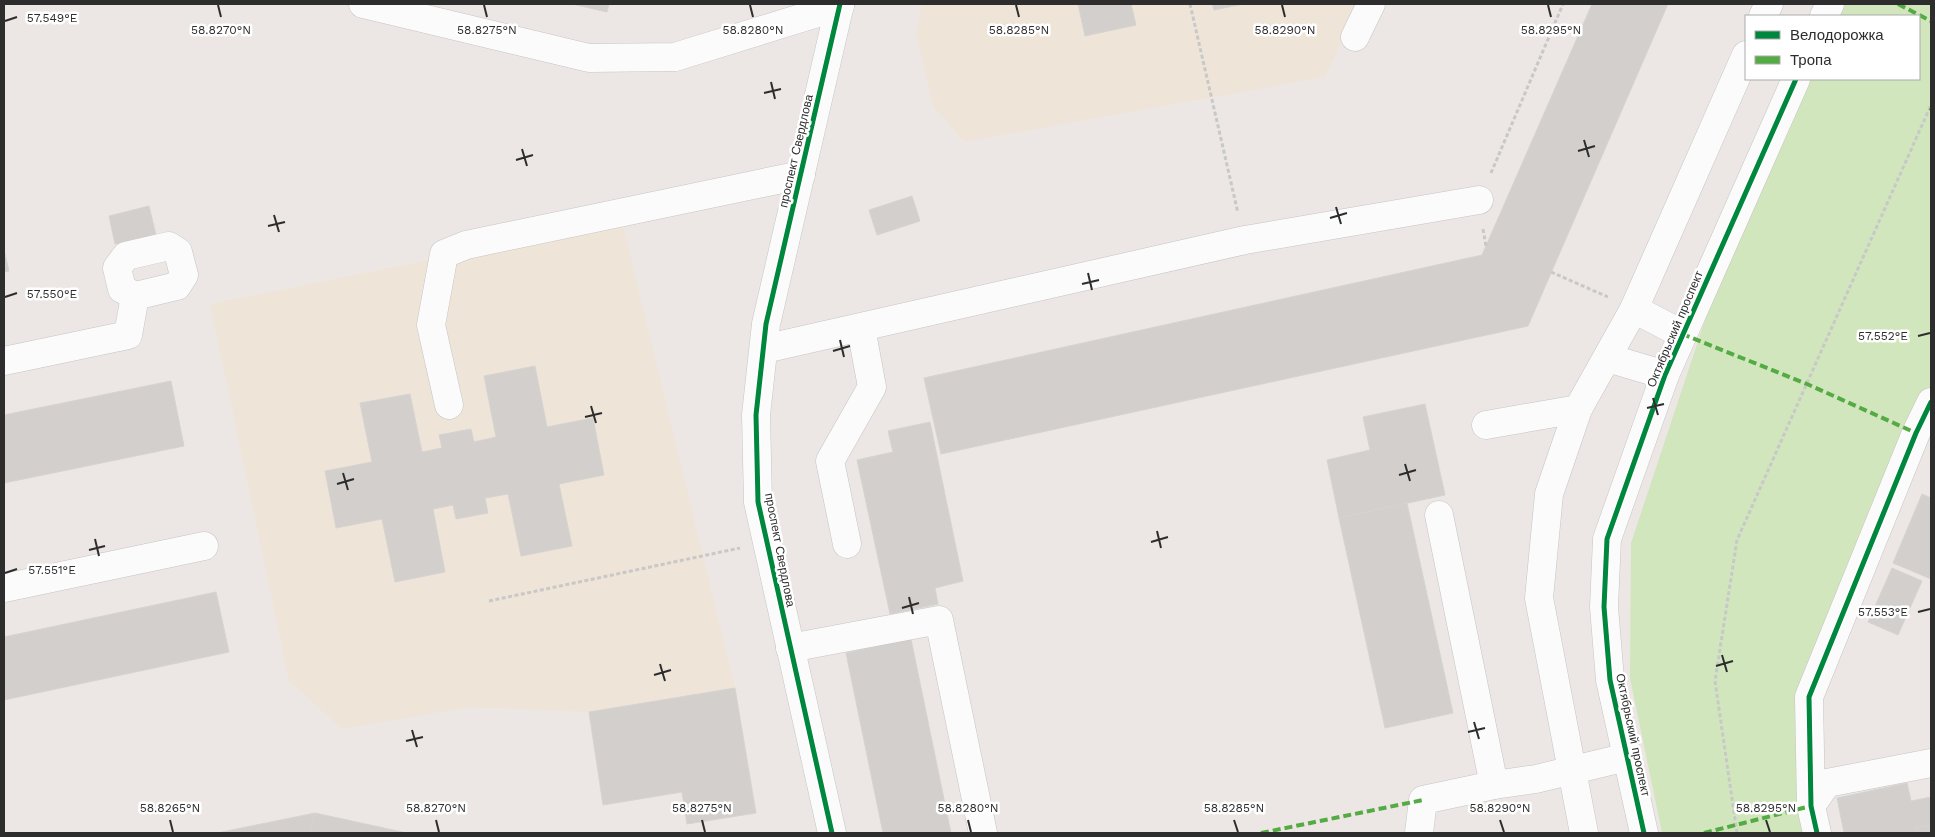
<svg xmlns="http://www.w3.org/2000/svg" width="1935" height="837" viewBox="0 0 1935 837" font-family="'Work Sans',sans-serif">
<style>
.education{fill:#eee5d8}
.green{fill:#d1e6bc}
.building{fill:#d2cfcd;stroke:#d6d3d0}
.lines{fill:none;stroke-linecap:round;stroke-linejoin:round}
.minor-casing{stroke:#c5c4c4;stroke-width:29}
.path{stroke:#c8c8c8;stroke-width:3;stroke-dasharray:4 2.5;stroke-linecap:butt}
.minor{stroke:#fcfbfb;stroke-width:28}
.quiet{stroke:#54ab44;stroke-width:4;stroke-dasharray:8 4;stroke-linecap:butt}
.cycleway-casing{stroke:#fff;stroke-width:8}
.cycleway{stroke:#00873e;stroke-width:5}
.ticks{fill:none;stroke:#2d2d2d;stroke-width:2}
.labels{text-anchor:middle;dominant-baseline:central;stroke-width:5;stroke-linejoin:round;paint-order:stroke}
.street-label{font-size:12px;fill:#2d2d2d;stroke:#fff}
.ticks-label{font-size:12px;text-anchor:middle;fill:#2d2d2d;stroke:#fff;stroke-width:5;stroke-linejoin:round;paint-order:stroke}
</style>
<rect width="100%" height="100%" fill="#ece7e4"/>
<!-- education -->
<g class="education">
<polygon points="922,4 1359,4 1325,77 964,142 933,106 916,34"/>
<polygon points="622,221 735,688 589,712 470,707 342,729 289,681 210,304"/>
</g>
<!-- green -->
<polygon class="green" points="1842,4 1931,4 1931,396 1801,700 1809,833 1662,833 1630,678 1631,543 1716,287 1808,79 1919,79 1919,16 1836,16"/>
<!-- building -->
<g class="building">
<polygon points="572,4 609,4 607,12"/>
<polygon points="1078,4 1131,4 1136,25 1085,36"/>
<polygon points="1212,4 1243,4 1214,10"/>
<polygon points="1592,4 1668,4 1528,326 941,454 924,378 1482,255"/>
<polygon points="912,196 920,221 877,235 869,210"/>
<polygon points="149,206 156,235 115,244 109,216"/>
<polygon points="4,250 9,271 4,272"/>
<polygon points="535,366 547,427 593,418 604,475 559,484 572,546 521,556 508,494 485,498 488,513 456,519 453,505 433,509 445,572 395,582 382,519 336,528 325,471 372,462 360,403 410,394 422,452 442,448 439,435 471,429 474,442 496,437 484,376"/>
<polygon points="171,381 184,446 4,483 4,415"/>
<polygon points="1425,404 1445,495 1339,518 1327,460 1370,450 1363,417"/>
<polygon points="930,422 963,581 935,588 938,604 890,614 857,460 893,452 888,431"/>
<polygon points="1922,494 1931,498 1931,579 1893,563"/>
<polygon points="1407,503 1453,713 1385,728 1339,518"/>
<polygon points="1892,568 1922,581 1898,635 1868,622"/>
<polygon points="216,592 229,652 4,700 4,637"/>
<polygon points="911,639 951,833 883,833 846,653"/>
<polygon points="735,688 756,813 687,824 682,792 603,805 589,712"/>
<polygon points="1907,783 1911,801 1931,797 1931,825 1916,828 1918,833 1844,833 1837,798"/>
<polygon points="315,813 407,833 310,833"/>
<polygon points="315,813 310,833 217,833"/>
<polygon points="1931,825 1931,833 1918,833 1916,828"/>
</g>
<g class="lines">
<defs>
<g id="minor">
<polyline points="363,4 589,58 675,57 840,6"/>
<polyline points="1763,16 1769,4"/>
<polyline points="1824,16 1830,4"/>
<polyline points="1355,37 1371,4"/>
<polygon points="169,246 178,252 184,275 177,286 135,296 122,289 117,268 126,256"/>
<polyline points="1634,309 1682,334"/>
<polyline points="764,349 1245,240 1479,200"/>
<polyline points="1608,358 1665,375"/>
<polyline points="4,361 128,335 135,296"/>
<polyline points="449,405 431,325 444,254 466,245 801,175"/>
<polyline points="1486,425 1578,409"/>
<polyline points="1439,515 1494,785"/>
<polyline points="847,544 830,461 872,387 861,328"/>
<polyline points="4,588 204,546"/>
<polyline points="790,648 939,620 983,833"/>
<polyline points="1811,806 1827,783 1931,763"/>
<polyline points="832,833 758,502 756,415 766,324 840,4"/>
<polyline points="1419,833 1423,800 1494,785 1536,779 1627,757"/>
<polyline points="1584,833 1539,598 1549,494 1578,409 1634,309 1746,55"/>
<polyline points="1644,833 1610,680 1604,607 1607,539 1665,375 1796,79"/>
<polyline points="1817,833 1811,806 1809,697 1916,433 1931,402"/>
</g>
</defs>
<!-- minor casing -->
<use href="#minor" class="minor-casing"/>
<!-- path -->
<g class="path">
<polyline points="1190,4 1238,213"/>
<polyline points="1491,173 1563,4"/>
<polyline points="1483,229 1486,246"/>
<polyline points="1551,272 1608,297"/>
<polyline points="489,601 740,548"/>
<polyline points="1737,833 1715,681 1737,540 1931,105"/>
</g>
<!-- minor -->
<use href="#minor" class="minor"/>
<!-- quiet -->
<g class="quiet">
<polyline points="1898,4 1931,21"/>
<polyline points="1930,108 1931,109"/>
<polyline points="1682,334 1807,384 1916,433"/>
<polyline points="1261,833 1423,800"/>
<polyline points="1704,833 1811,806"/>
</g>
<defs>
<g id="cycleway">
<polyline points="832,833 758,502 756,415 766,324 840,4"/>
<polyline points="1644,833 1610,680 1604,607 1607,539 1665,375 1796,79"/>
<polyline points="1817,833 1811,806 1809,697 1916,433 1931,402"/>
</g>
</defs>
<!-- cycleway casing -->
<use href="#cycleway" class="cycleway-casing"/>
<!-- cycleway -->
<use href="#cycleway" class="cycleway"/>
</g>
<!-- ticks -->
<path class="ticks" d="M218,5l3,12M484,5l3,12M750,5l3,12M1016,5l3,12M1282,5l3,12M1548,5l3,12M5,21l12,-4M771,82l4,17M764,93l17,-4M1584,140l5,17M522,149l5,17M1578,151l17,-5M516,160l17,-5M1336,207l5,17M274,215l5,17M1330,218l17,-5M268,226l17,-4M1088,273l4,17M1082,284l17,-4M5,297l12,-4M1918,336l12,-3M840,340l4,17M833,351l17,-5M1653,398l5,17M591,406l5,17M1647,408l17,-4M585,417l17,-4M1405,464l5,17M343,473l5,17M1399,475l17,-5M337,484l17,-5M1157,531l4,17M95,539l4,17M1151,542l17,-5M89,550l16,-4M5,573l12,-4M909,597l4,17M902,608l17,-5M1918,612l12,-3M1722,655l5,17M660,664l5,17M1716,666l17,-5M654,675l17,-5M1474,722l5,17M412,730l5,17M1468,732l17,-4M406,741l17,-4M170,820l3,12M436,820l3,12M702,820l3,12M968,820l3,12M1234,820l4,12M1500,820l4,12M1766,820l4,12"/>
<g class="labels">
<!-- street labels -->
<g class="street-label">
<text transform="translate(796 151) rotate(-77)">проспект Свердлова</text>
<text transform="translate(1675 329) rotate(-67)">Октябрьский проспект</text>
<text transform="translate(780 550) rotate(79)">проспект Свердлова</text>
<text transform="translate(1633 735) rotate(78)">Октябрьский проспект</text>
</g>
</g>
<g class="ticks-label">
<text x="52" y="22">57.549°E</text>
<text x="221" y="34">58.8270°N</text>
<text x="487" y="34">58.8275°N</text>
<text x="1019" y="34">58.8285°N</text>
<text x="753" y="34">58.8280°N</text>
<text x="1285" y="34">58.8290°N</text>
<text x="1551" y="34">58.8295°N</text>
<text x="52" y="298">57.550°E</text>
<text x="1883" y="340">57.552°E</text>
<text x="52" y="574">57.551°E</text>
<text x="1883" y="616">57.553°E</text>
<text x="170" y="812">58.8265°N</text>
<text x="436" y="812">58.8270°N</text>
<text x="702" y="812">58.8275°N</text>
<text x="968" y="812">58.8280°N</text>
<text x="1234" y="812">58.8285°N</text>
<text x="1500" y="812">58.8290°N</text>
<text x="1766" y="812">58.8295°N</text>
</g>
<!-- border -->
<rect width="1935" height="837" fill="none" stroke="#2d2d2d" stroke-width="10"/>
<!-- legend -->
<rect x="1745" y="15" width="175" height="65" fill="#ffffff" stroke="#ababab"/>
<rect x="1755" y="31" width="25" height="8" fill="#00873e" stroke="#ababab"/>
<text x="1790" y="40" font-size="15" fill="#2d2d2d">Велодорожка</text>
<rect x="1755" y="56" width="25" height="8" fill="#54ab44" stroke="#ababab"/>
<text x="1790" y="65" font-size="15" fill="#2d2d2d">Тропа</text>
</svg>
